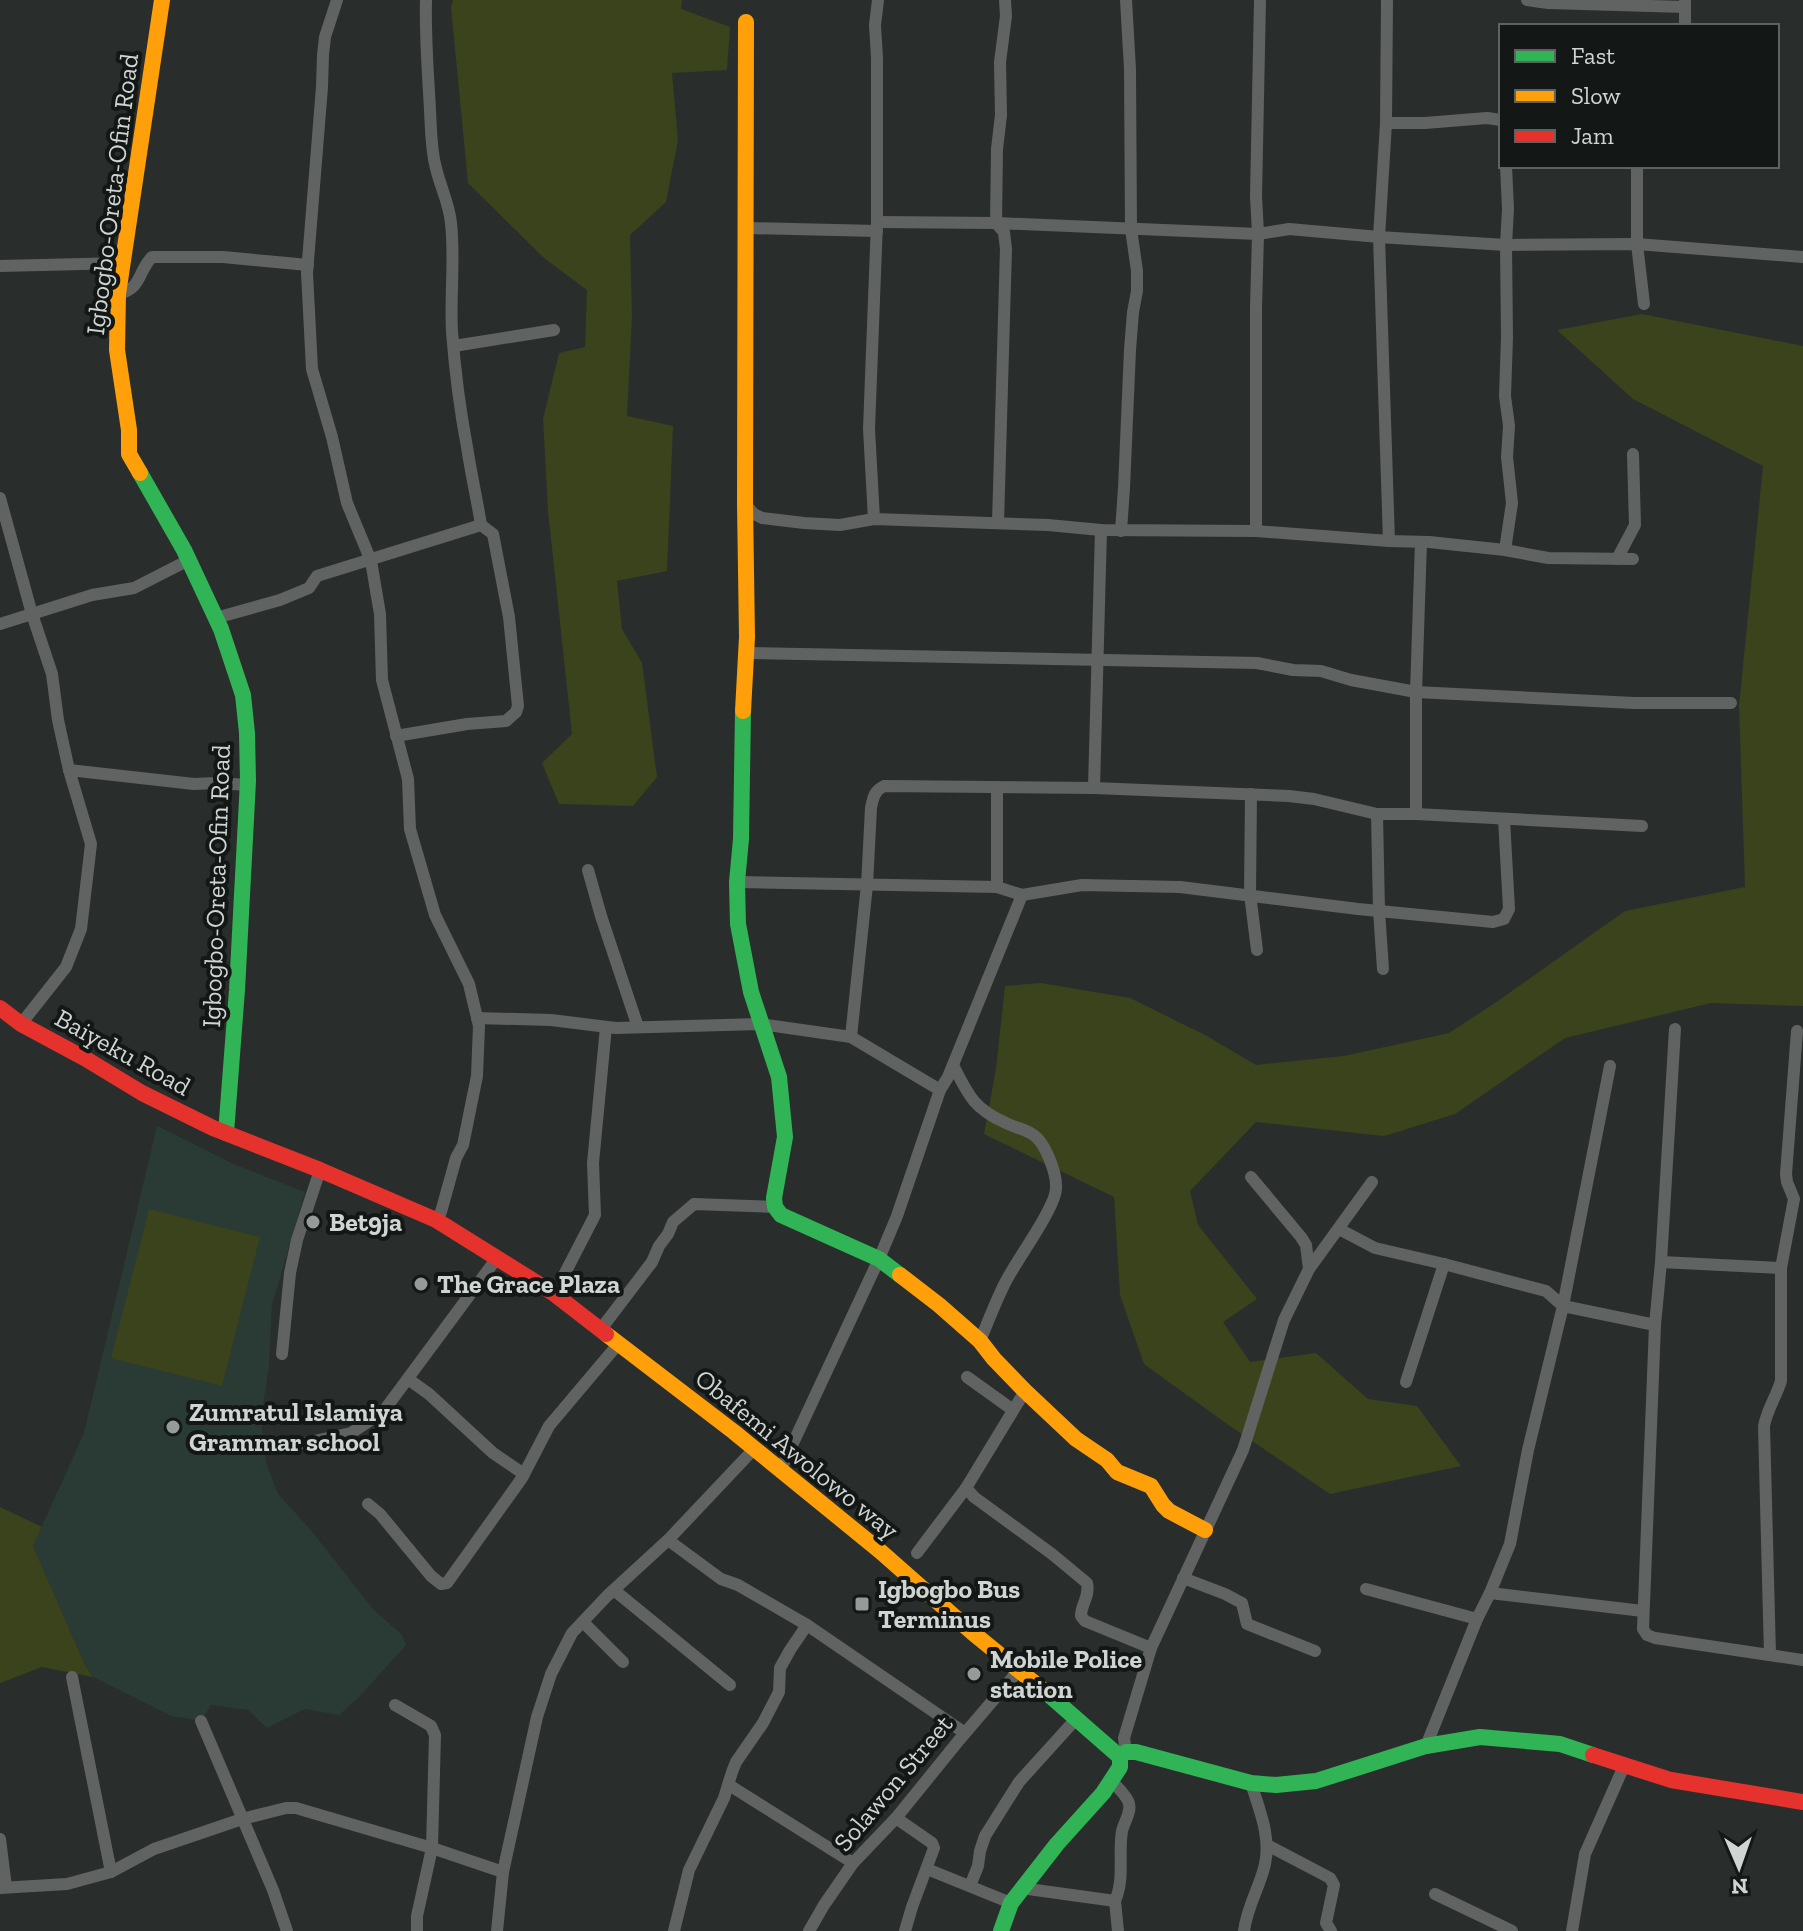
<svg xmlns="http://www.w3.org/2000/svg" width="1803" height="1931" viewBox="0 0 1803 1931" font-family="'Zilla Slab',serif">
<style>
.built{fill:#2a3a34}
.green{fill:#3a431b}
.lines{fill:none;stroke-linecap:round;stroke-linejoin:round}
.street{stroke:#606362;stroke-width:12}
.fast{stroke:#30b455;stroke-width:16}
.slow{stroke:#ff9f0a;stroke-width:16}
.jam{stroke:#e5322d;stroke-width:16}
.poi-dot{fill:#959b98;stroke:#131715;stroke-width:3}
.labels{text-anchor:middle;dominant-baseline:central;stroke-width:8;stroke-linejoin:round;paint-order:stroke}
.street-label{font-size:26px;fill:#cfd5d2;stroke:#131715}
.poi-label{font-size:26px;font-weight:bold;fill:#cfd5d2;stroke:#131715;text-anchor:start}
</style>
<rect width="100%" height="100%" fill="#292e2c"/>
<!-- built -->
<polygon class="built" points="157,1126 231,1163 305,1192 272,1305 269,1364 261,1421 266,1463 278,1494 310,1529 373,1609 402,1635 406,1645 359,1697 339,1715 305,1709 267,1728 248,1710 211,1705 201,1721 171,1716 93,1677 85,1665 33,1546 84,1433"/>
<!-- green -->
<g class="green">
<polygon points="453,0 682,0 681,9 730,27 727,70 672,73 678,140 666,202 630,235 632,317 627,416 673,426 667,571 617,581 622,629 642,663 657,777 633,806 559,804 542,763 572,734 548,511 543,419 559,353 585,347 587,290 544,258 468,183 451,7"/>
<polygon points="1642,314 1803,346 1803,1006 1711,1003 1565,1038 1455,1114 1384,1136 1256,1122 1190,1191 1198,1225 1257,1299 1223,1322 1250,1362 1316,1353 1368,1399 1417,1406 1461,1466 1330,1494 1227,1424 1144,1364 1120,1295 1114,1197 984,1134 996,1069 1005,986 1041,983 1130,998 1207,1036 1256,1065 1344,1056 1449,1033 1495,1003 1625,911 1745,887 1739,706 1763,466 1633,399 1557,330"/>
<polygon points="149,1209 260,1237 222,1386 111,1358"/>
<polygon points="0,1507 42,1527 33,1546 85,1665 93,1677 42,1667 0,1683"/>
</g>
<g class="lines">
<!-- street -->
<g class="street">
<polyline points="337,0 325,37 323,55 322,87 307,273 312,369 332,437 347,503 371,561 380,614 382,680 408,779 410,829 435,915 469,984 479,1026 477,1076 463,1145 456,1158 441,1212 436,1220"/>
<polyline points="1527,0 1548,3 1685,7"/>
<polyline points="1685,26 1685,1"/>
<polyline points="1386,123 1425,123 1487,118 1501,120"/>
<polyline points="1637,166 1637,244 1644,304"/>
<polyline points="877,222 996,223 1258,234 1289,229 1379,237 1386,123 1387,0"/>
<polyline points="747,228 877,231"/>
<polyline points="0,266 123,263"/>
<path d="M118,294c25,-6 19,-22 34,-37h71l85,8"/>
<polyline points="454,346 554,330"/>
<polyline points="0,498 32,614 52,674 58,720 69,770 91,844 81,929 66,967 21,1024"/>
<polyline points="745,504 754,514 762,518 804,523 840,525 874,519 1048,525 1101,530 1256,531 1389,541 1429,542 1505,550 1548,558 1633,559"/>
<polyline points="874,519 869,429 877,222 877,58 875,25 878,0"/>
<polyline points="998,523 1006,249 1004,232 996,223 997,149 1001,115 1000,62 1006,16 1005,0"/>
<polyline points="1121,531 1124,488 1130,350 1133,312 1137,291 1137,271 1131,229 1130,69 1126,0"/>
<polyline points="1256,531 1256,308 1258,234 1256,196 1260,0"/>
<polyline points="1389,541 1379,237 1506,245 1637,244 1803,257"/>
<polyline points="1505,550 1512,503 1507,457 1509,426 1505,396 1507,337 1506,245 1508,209 1506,166"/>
<polyline points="1617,559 1635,525 1633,454"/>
<polyline points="216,618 280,600 309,588 317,576 481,525"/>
<polyline points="0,624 92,595 134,588 181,564 189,562"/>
<polyline points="746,653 1257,663 1293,670 1321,671 1351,680 1416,692 1634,703 1731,703"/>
<path d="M396,736l71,-12 39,-3 10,-9 2,-6 -9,-89 -16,-83 -12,-9c-4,-26 -10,-51 -14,-78 -7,-37 -12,-76 -15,-115 -2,-36 3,-73 -1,-109 -2,-21 -12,-39 -16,-59 -4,-17 -4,-36 -5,-54 -2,-37 -5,-73 -4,-110"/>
<polyline points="69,770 194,784 217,783 248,785"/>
<polyline points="997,787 997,887 1022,895 1082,885 1180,887 1358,909 1493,922 1504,919 1509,909 1504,819"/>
<polyline points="1094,788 1101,530"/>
<polyline points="1251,794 1250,894 1257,950"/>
<polyline points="1377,814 1379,911 1383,969"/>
<polyline points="1416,814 1416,692 1421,542"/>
<polyline points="588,870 601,916 638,1027"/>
<polyline points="737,882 997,887"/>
<polyline points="477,1018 551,1020 616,1028 760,1024 851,1037 940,1090"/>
<polyline points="1675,1029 1661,1262 1655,1325 1643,1629 1647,1635 1655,1638 1803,1660"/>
<path d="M851,1037l16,-152 4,-77c2,-10 3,-17 13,-22l210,2 195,8 25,3 63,15h39l226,12"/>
<path d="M953,1065c15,29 20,43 51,57 9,5 20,7 28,12 13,7 25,40 24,54 0,20 -42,75 -52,97 -9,18 -16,37 -24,56"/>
<polyline points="1251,1177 1301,1237 1306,1245 1309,1269"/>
<polyline points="1339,1229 1375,1248 1444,1264 1546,1291 1563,1306 1655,1325"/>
<polyline points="1661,1262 1781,1268"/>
<polyline points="563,1277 595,1215 593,1163 606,1027"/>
<polyline points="601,1329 652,1262 659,1246 668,1234 673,1222 694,1204 775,1207"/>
<polyline points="282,1354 290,1273 297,1240 320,1170"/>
<polyline points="967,1377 1013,1410"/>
<polyline points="408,1379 429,1394 493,1453 524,1474"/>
<polyline points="1406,1382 1444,1264"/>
<path d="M1025,1391l-59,97 8,9 78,57 35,29c3,14 -6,21 -6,33l4,5 66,27"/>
<polyline points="286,1447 351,1433 383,1412 497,1258"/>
<polyline points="780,1471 879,1259 897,1216 940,1090 948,1077 1022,895"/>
<polyline points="368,1504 380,1514 431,1576 441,1584 447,1583 522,1478 549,1426 619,1343"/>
<polyline points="668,1540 721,1579 738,1585 807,1625 965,1733"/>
<polyline points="917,1553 966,1488"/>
<polyline points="1183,1578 1225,1594 1242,1603 1247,1624 1315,1651"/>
<polyline points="1366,1589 1477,1619"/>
<polyline points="614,1590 730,1685"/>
<polyline points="1490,1593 1643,1611"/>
<polyline points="583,1622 623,1662"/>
<path d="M1770,1655l-6,-229c3,-16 12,-29 17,-45v-113l13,-69 -7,-17 -1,-8 11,-143"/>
<polyline points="72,1677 111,1872"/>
<polyline points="395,1705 426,1723 431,1726 435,1735 432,1848 417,1916 417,1931"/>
<polyline points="201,1721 273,1890 287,1931"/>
<polyline points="1426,1746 1477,1619 1490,1593 1510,1544 1528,1450 1563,1306 1610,1066"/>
<polyline points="1121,1754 1126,1752 1124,1738 1151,1648 1243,1450 1284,1320 1309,1269 1372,1182"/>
<path d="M1112,1781c5,6 13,13 16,20 5,9 -4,21 -6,30 -4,24 3,47 -7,70"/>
<polyline points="729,1785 853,1863"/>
<polyline points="896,1818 932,1843 934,1848 912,1907 905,1931"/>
<polyline points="0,1839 6,1887"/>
<polyline points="1267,1845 1330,1878 1334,1885 1326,1923 1331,1931"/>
<polyline points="927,1869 1011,1903"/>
<polyline points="970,1886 978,1866 980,1851 985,1836 1019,1782 1076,1719"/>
<polyline points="0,1888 67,1884 111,1872 154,1849 242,1819 286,1808 296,1808 432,1848 503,1872"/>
<polyline points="1021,1888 1115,1901 1118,1931"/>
<polyline points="1435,1894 1512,1931"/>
<polyline points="497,1931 503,1872 537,1717 551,1674 572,1633 607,1596 668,1540 754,1449"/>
<polyline points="674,1931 689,1870 724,1798 732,1772 736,1762 763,1723 779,1692 780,1668 790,1650 807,1625"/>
<polyline points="809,1931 824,1905 853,1863 896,1818 960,1739 1019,1670"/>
<path d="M1244,1931c3,-25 16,-44 21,-67 6,-28 -6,-55 -14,-81"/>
<polyline points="1572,1931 1585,1854 1624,1766"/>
</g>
<!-- fast -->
<g class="fast">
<polyline points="140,473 184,550 221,629 243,695 247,733 248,781 237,990 226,1133"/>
<polyline points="743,711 741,839 737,882 738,924 751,992 779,1077 785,1137 774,1198 775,1207 781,1215 879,1259 900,1275"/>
<polyline points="1126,1752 1136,1752 1251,1783 1276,1785 1316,1781 1426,1746 1480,1737 1560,1744 1593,1755"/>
<polyline points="1001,1931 1011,1903 1057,1844 1103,1793 1120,1767 1120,1757 1048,1694"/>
</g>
<!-- slow -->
<g class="slow">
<polyline points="140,473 129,454 129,430 117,350 118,294 162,0"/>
<polyline points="743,711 747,637 745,504 746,22"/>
<polyline points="900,1275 939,1305 980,1341 994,1359 1025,1391 1076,1439 1107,1460 1117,1472 1151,1486 1163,1505 1169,1511 1205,1530"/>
<polyline points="606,1334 734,1432 880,1551 973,1633 1048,1694"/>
</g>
<!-- jam -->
<g class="jam">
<polyline points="0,1008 21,1024 86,1059 142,1093 213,1128 320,1170 436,1220 553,1293 606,1334"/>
<polyline points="1593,1755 1671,1780 1803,1802"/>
</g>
</g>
<!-- markers -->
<g class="poi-dot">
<circle cx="313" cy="1222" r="8"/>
<circle cx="421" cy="1284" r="8"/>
<circle cx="173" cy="1427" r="8"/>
<rect x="854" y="1596" width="16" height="16" rx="4"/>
<circle cx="974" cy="1674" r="8"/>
</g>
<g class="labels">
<!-- street labels -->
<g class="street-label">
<text transform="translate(112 194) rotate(-83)">Igbogbo-Oreta-Ofin Road</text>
<text transform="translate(216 886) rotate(-88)">Igbogbo-Oreta-Ofin Road</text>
<text transform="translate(123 1052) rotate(29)">Baiyeku Road</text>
<text transform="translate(797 1454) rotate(39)">Obafemi Awolowo way</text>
<text transform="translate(893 1783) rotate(-50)">Solawon Street</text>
</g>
<!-- poi labels -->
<g class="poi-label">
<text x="329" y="1222">Bet9ja</text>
<text x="437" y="1284">The Grace Plaza</text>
<text x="189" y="1412">Zumratul Islamiya<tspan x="189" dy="30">Grammar school</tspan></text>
<text x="878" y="1589">Igbogbo Bus<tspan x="878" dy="30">Terminus</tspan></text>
<text x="990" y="1659">Mobile Police<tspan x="990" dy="30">station</tspan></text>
</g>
</g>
<!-- legend -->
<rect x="1499" y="24" width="280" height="144" fill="#131715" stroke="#5e6361" stroke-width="2"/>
<rect x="1515" y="50" width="40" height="12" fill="#30b455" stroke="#5e6361" stroke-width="2"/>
<text x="1571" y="64" font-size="24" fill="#cfd5d2">Fast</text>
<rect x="1515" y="90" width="40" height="12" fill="#ff9f0a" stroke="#5e6361" stroke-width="2"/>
<text x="1571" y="104" font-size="24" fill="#cfd5d2">Slow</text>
<rect x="1515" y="130" width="40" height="12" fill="#e5322d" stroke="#5e6361" stroke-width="2"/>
<text x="1571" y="144" font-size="24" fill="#cfd5d2">Jam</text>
<!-- north arrow -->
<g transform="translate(1739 1867) rotate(178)" stroke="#131715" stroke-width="6" paint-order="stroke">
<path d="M0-6L14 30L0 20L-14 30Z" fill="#cfd5d2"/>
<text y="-12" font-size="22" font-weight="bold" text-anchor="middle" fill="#cfd5d2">N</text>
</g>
</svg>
